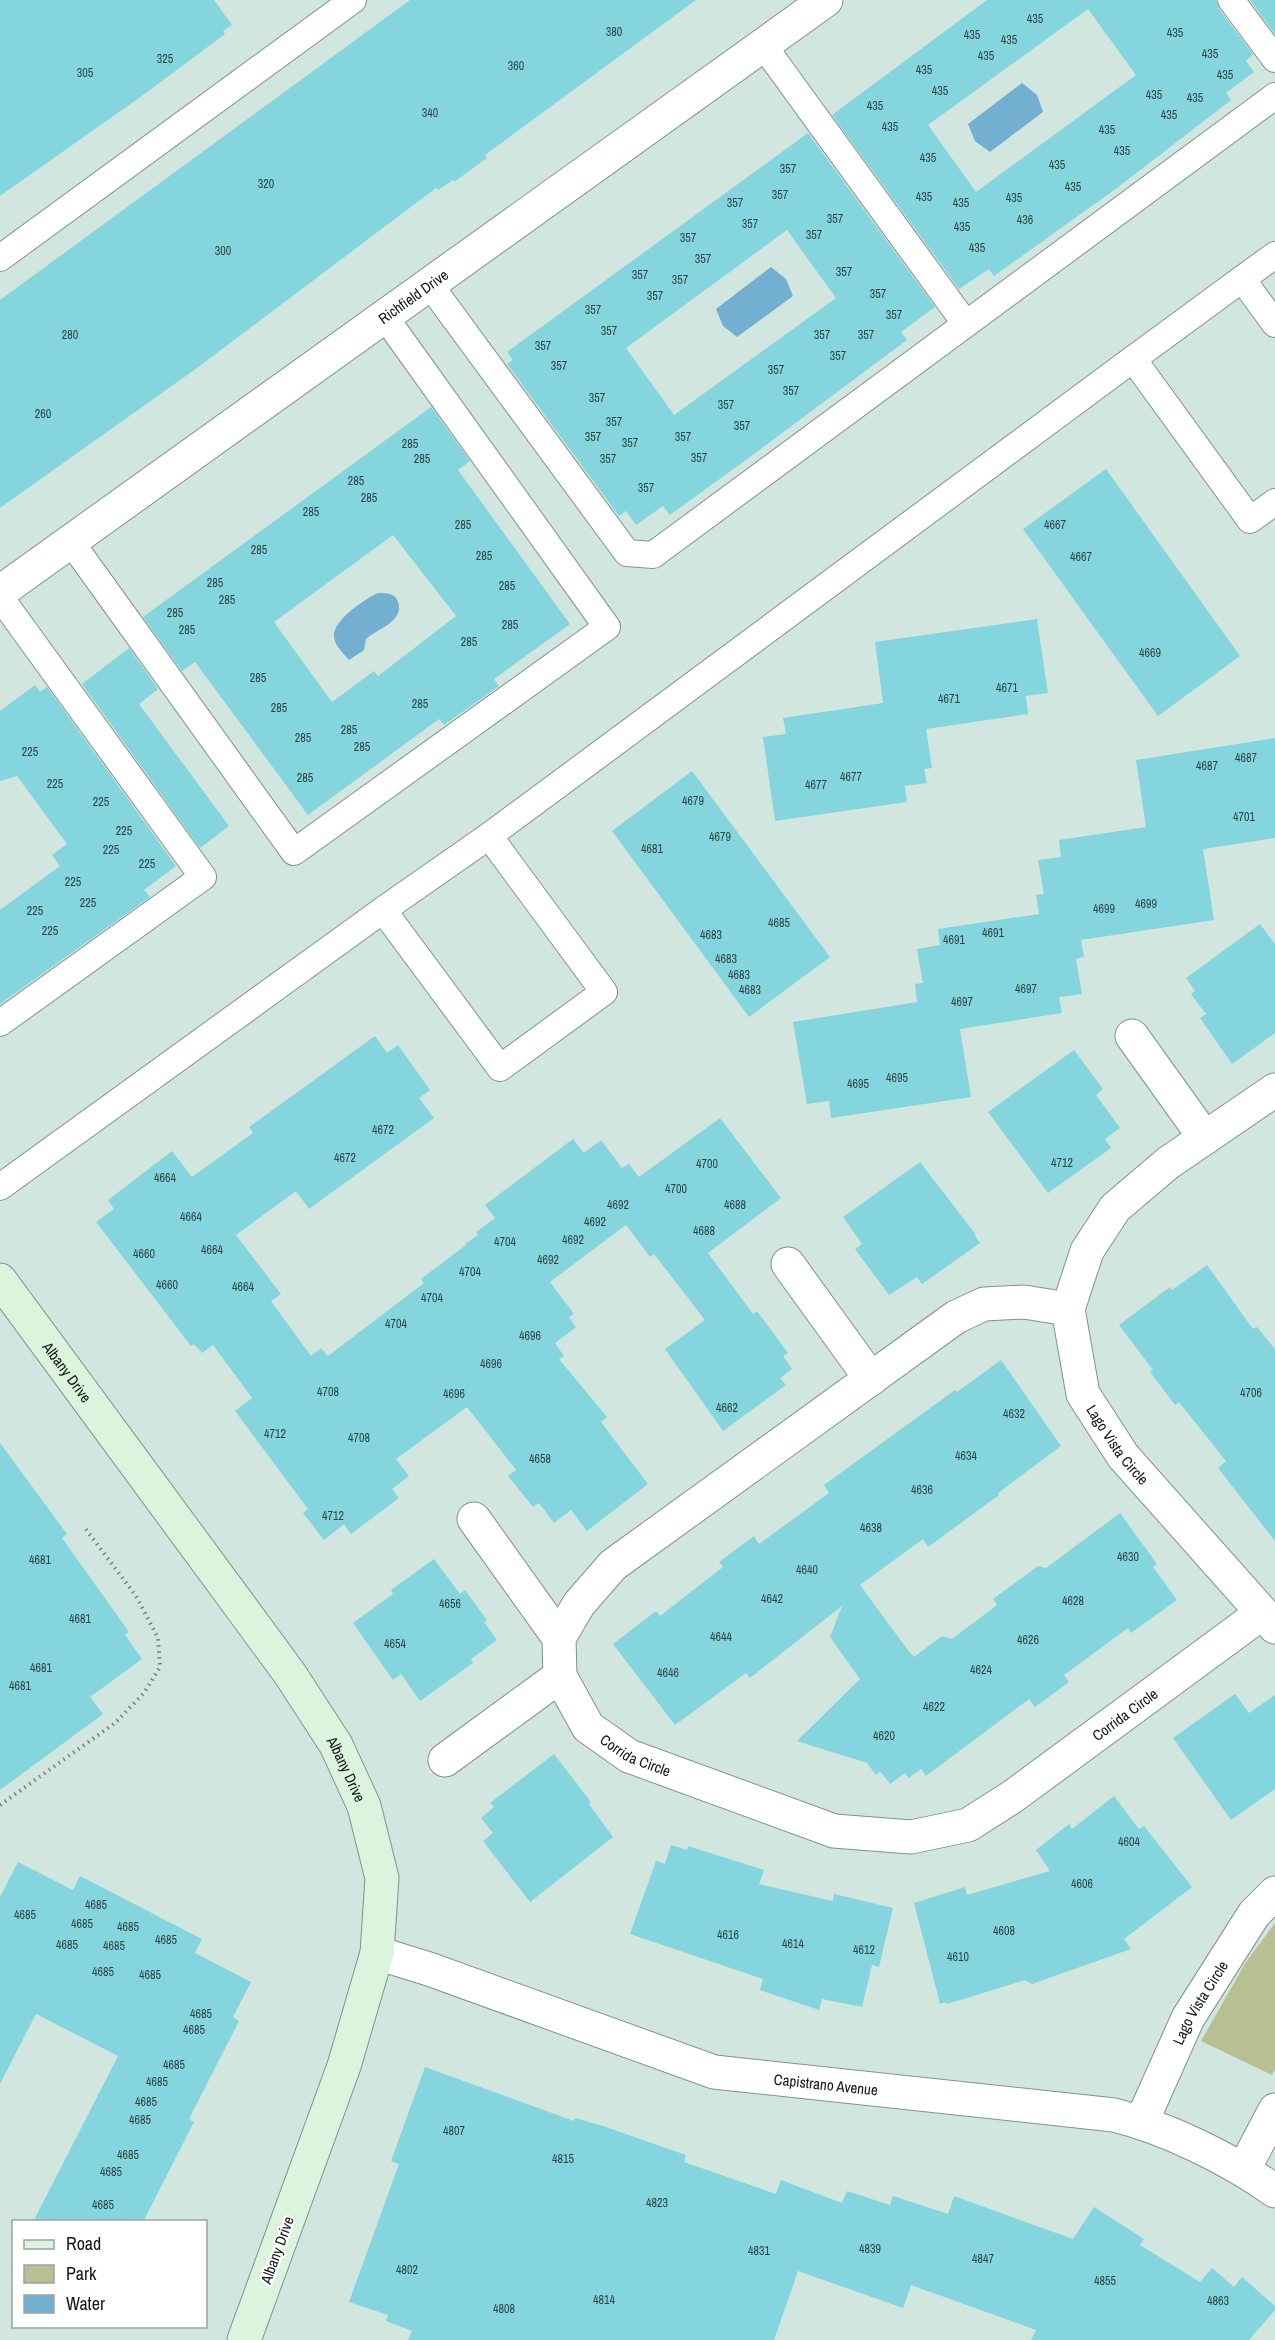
<svg xmlns="http://www.w3.org/2000/svg" width="1275" height="2340" viewBox="0 0 1275 2340" font-family="'Archivo Narrow',sans-serif">
<style>
.green{fill:#b8bf92}
.water{fill:#73afd1}
.building{fill:#85d5de;fill-rule:evenodd}
.lines{fill:none;stroke-linecap:round;stroke-linejoin:round}
.lane-casing{stroke:#80938d;stroke-width:28}
.street-casing{stroke:#80938d;stroke-width:35}
.secondary-casing{stroke:#80938d;stroke-width:35}
.path{stroke:#788682;stroke-width:4;stroke-dasharray:1.5 4.5;stroke-linecap:butt}
.lane{stroke:#fff;stroke-width:26}
.street{stroke:#fff;stroke-width:33}
.secondary{stroke:#dcf4dd;stroke-width:33}
.labels{text-anchor:middle;dominant-baseline:central;stroke-width:4.5;stroke-linejoin:round;paint-order:stroke}
.number-label{font-size:12px;fill:#2c4646}
.street-label{font-size:15px;fill:#0f1614;stroke:#fff}
</style>
<rect width="100%" height="100%" fill="#d1e6df"/>
<!-- green -->
<polygon class="green" points="1275,1923 1275,2069 1272,2075 1201,2041 1246,1962"/>
<!-- water -->
<g class="water">
<polygon points="1022,83 1037,95 1043,112 990,152 975,141 968,124"/>
<polygon points="771,267 786,279 793,296 737,337 723,326 716,309"/>
<path d="M378,593c9,0 17,0 20,9 7,19 -21,27 -32,37l-2,11 -15,10c-5,-6 -15,-15 -15,-24 -1,-16 31,-37 44,-43z"/>
</g>
<!-- building -->
<g class="building">
<polygon points="0,0 214,0 232,25 223,31 225,34 146,93 0,196"/>
<polygon points="410,0 696,0 485,155 487,158 454,182 453,180 438,190 436,188 197,368 0,508 0,300"/>
<path d="M987,0h229l3,9 34,45 -7,7 8,11 -28,21 5,7 -114,88 -123,88 -5,-7 -30,20 -127,-174zM1088,9l48,66 -160,117 -48,-67z"/>
<polygon points="1250,0 1275,0 1275,34"/>
<path d="M808,133l127,174 -34,25 6,8 -153,114 -84,61 -7,-9 -27,19 -10,-14 -7,5 -112,-152 6,-4 -6,-8zM787,230l49,68 -162,117 -48,-67z"/>
<path d="M431,407l39,54 -12,9 112,154 -76,55 5,7 -55,39 -5,-6 -131,96 -113,-153 -13,9 -39,-54zM393,535l63,81 -78,60 -4,-5 -42,31 -58,-80z"/>
<polygon points="1106,469 1240,656 1158,716 1023,529"/>
<polygon points="1037,619 1048,693 1026,696 1028,714 926,729 932,768 924,769 927,783 905,786 907,802 775,821 763,737 786,734 783,718 883,703 875,642"/>
<polygon points="129,648 158,689 139,704 229,826 200,848 82,684"/>
<polygon points="35,685 40,692 47,687 176,866 144,890 150,897 0,1004 0,910 60,866 52,855 67,844 17,776 0,781 0,711"/>
<polygon points="1275,738 1275,838 1203,849 1214,920 1081,940 1084,957 1076,959 1082,994 1059,997 1062,1013 960,1029 971,1097 831,1118 829,1101 807,1104 793,1022 917,1002 915,984 923,983 917,949 940,945 938,929 1039,914 1036,895 1044,894 1038,860 1061,857 1059,840 1146,827 1136,760"/>
<polygon points="692,771 830,957 749,1017 612,831"/>
<polygon points="1260,924 1275,944 1275,1033 1232,1064 1200,1018 1206,1014 1191,994 1195,991 1186,978"/>
<polygon points="375,1036 387,1053 398,1045 430,1090 419,1098 434,1118 309,1209 296,1191 236,1235 281,1294 271,1301 311,1356 321,1348 328,1356 424,1283 421,1279 466,1245 465,1244 478,1235 476,1232 495,1218 485,1205 573,1139 584,1153 601,1140 622,1168 629,1164 639,1177 720,1118 781,1198 708,1253 753,1314 757,1311 788,1353 783,1356 792,1369 780,1378 786,1385 723,1431 665,1349 705,1320 654,1254 650,1257 626,1225 550,1282 574,1314 569,1317 576,1327 555,1343 564,1356 559,1359 607,1417 601,1422 648,1484 587,1531 571,1510 554,1523 539,1503 533,1507 508,1476 516,1470 467,1407 396,1459 409,1476 392,1489 399,1498 351,1534 344,1524 324,1540 303,1513 308,1509 235,1411 252,1398 213,1345 202,1353 194,1344 191,1346 96,1222 114,1209 108,1200 172,1151 192,1177 253,1133 249,1127"/>
<polygon points="1074,1050 1103,1089 1096,1095 1120,1128 1105,1139 1111,1148 1048,1193 988,1112"/>
<polygon points="920,1162 976,1235 975,1236 980,1243 922,1284 917,1277 889,1295 855,1249 862,1244 843,1217"/>
<polygon points="1207,1265 1253,1329 1257,1327 1275,1349 1275,1541 1218,1468 1226,1461 1179,1402 1175,1405 1150,1372 1153,1370 1119,1325 1170,1287 1172,1290"/>
<polygon points="1001,1360 1061,1446 998,1493 999,1495 928,1547 923,1539 860,1585 907,1649 914,1657 942,1636 952,1639 997,1605 993,1599 1038,1566 1046,1568 1120,1513 1157,1564 1153,1567 1177,1600 1131,1633 1128,1628 1064,1675 1069,1682 1035,1707 1029,1699 926,1776 921,1769 909,1778 905,1773 890,1784 880,1771 876,1775 867,1763 797,1741 860,1679 830,1637 842,1606 750,1678 746,1673 675,1725 613,1644 656,1611 660,1616 723,1567 719,1562 754,1536 759,1544 829,1493 824,1485 955,1390 957,1392"/>
<polygon points="0,1443 67,1534 62,1538 129,1632 125,1635 142,1659 90,1697 103,1714 0,1790"/>
<polygon points="434,1559 460,1594 465,1590 487,1620 484,1622 497,1640 471,1659 473,1663 420,1701 401,1674 393,1680 353,1623 393,1594 391,1590"/>
<polygon points="1235,1694 1249,1713 1275,1695 1275,1789 1231,1820 1173,1738"/>
<polygon points="554,1754 591,1802 589,1804 613,1837 530,1902 483,1841 493,1833 481,1818 494,1807 490,1803"/>
<polygon points="1114,1796 1139,1829 1144,1826 1192,1887 1124,1939 1131,1949 1032,1984 1025,1980 947,2004 946,2002 940,2004 914,1903 965,1887 967,1895 1050,1871 1036,1850 1069,1824 1072,1829"/>
<polygon points="671,1845 687,1850 688,1846 764,1870 759,1884 833,1901 834,1894 893,1908 879,1967 872,1965 862,2007 822,1999 819,2010 760,1990 763,1979 630,1934 656,1861 665,1864"/>
<polygon points="18,1862 73,1890 80,1876 202,1939 195,1953 251,1982 233,2017 239,2021 189,2119 194,2122 143,2222 33,2222 118,2056 36,2014 0,2084 0,1897"/>
<polygon points="425,2067 574,2121 575,2118 603,2126 686,2155 684,2162 776,2194 781,2180 842,2203 847,2191 890,2205 893,2196 948,2214 954,2196 1073,2239 1094,2207 1144,2239 1140,2245 1200,2282 1212,2268 1234,2287 1242,2277 1275,2306 1275,2310 1249,2340 1031,2340 1036,2330 911,2285 903,2308 798,2271 774,2340 408,2340 412,2331 386,2321 388,2315 349,2302 399,2164 391,2161"/>
</g>
<g class="lines">
<defs>
<g id="lane">
<polyline points="1231,0 1275,59"/>
<polyline points="763,45 965,323"/>
<polyline points="1275,255 1242,279 1275,324"/>
<polyline points="0,258 353,0"/>
<polyline points="430,285 627,553 653,555 1275,96"/>
<polyline points="1133,359 1242,279"/>
<polyline points="71,542 294,852 607,627 385,317"/>
<polyline points="0,597 203,877 0,1023"/>
<polyline points="383,910 489,836"/>
<polyline points="0,1187 383,910 500,1068 604,992 489,836 1133,359 1250,520 1275,502"/>
</g>
<g id="street">
<path id="s1" d="M0,592l826,-592"/>
<polyline points="1132,1036 1205,1138"/>
<path id="s2" d="M1275,1090l-107,73 -53,45 -28,43 -19,58 15,85 40,62 152,171"/>
<polyline points="788,1264 871,1379"/>
<path id="s3" d="M1068,1309l-44,-7 -40,2 -28,13 -343,248 -34,39 -20,34 1,38 28,51 41,29 205,75 77,6 57,-12 44,-28 250,-184"/>
<polyline points="474,1519 559,1638"/>
<polyline points="445,1760 560,1676"/>
<path id="s4" d="M377,1953l52,16 285,103 400,43c53,13 116,44 161,76"/>
<path id="s5" d="M1142,2121l46,-103 66,-104 21,-21"/>
<polyline points="1244,2169 1275,2110"/>
</g>
<g id="secondary">
<path id="s6" d="M0,1280l290,394 46,71 28,61 18,72 -5,75 -33,113 -100,274"/>
</g>
</defs>
<!-- lane casing -->
<use href="#lane" class="lane-casing"/>
<!-- street casing -->
<use href="#street" class="street-casing"/>
<!-- secondary casing -->
<use href="#secondary" class="secondary-casing"/>
<!-- path -->
<polyline class="path" points="0,1805 115,1723 144,1693 160,1667 158,1638 136,1596 85,1528"/>
<!-- lane -->
<use href="#lane" class="lane"/>
<!-- street -->
<use href="#street" class="street"/>
<!-- secondary -->
<use href="#secondary" class="secondary"/>
</g>
<g class="labels">
<!-- number labels -->
<g class="number-label">
<text x="1035" y="19">435</text>
<text x="614" y="32">380</text>
<text x="1175" y="33">435</text>
<text x="972" y="35">435</text>
<text x="1009" y="40">435</text>
<text x="1210" y="54">435</text>
<text x="986" y="56">435</text>
<text x="165" y="59">325</text>
<text x="516" y="66">360</text>
<text x="924" y="70">435</text>
<text x="85" y="73">305</text>
<text x="1225" y="75">435</text>
<text x="940" y="91">435</text>
<text x="1154" y="95">435</text>
<text x="1195" y="98">435</text>
<text x="875" y="106">435</text>
<text x="430" y="113">340</text>
<text x="1169" y="115">435</text>
<text x="890" y="127">435</text>
<text x="1107" y="130">435</text>
<text x="1122" y="151">435</text>
<text x="928" y="158">435</text>
<text x="1057" y="165">435</text>
<text x="788" y="169">357</text>
<text x="266" y="184">320</text>
<text x="1073" y="187">435</text>
<text x="780" y="195">357</text>
<text x="924" y="197">435</text>
<text x="1014" y="198">435</text>
<text x="735" y="203">357</text>
<text x="961" y="203">435</text>
<text x="835" y="219">357</text>
<text x="1025" y="220">436</text>
<text x="750" y="224">357</text>
<text x="962" y="227">435</text>
<text x="814" y="235">357</text>
<text x="688" y="238">357</text>
<text x="977" y="248">435</text>
<text x="223" y="251">300</text>
<text x="703" y="259">357</text>
<text x="844" y="272">357</text>
<text x="640" y="275">357</text>
<text x="680" y="280">357</text>
<text x="878" y="294">357</text>
<text x="655" y="296">357</text>
<text x="593" y="310">357</text>
<text x="894" y="315">357</text>
<text x="609" y="331">357</text>
<text x="70" y="335">280</text>
<text x="822" y="335">357</text>
<text x="866" y="335">357</text>
<text x="543" y="346">357</text>
<text x="838" y="356">357</text>
<text x="559" y="366">357</text>
<text x="776" y="370">357</text>
<text x="791" y="391">357</text>
<text x="597" y="398">357</text>
<text x="726" y="405">357</text>
<text x="43" y="414">260</text>
<text x="614" y="422">357</text>
<text x="742" y="426">357</text>
<text x="593" y="437">357</text>
<text x="683" y="437">357</text>
<text x="630" y="443">357</text>
<text x="410" y="444">285</text>
<text x="699" y="458">357</text>
<text x="422" y="459">285</text>
<text x="608" y="459">357</text>
<text x="356" y="481">285</text>
<text x="646" y="488">357</text>
<text x="369" y="498">285</text>
<text x="311" y="512">285</text>
<text x="463" y="525">285</text>
<text x="1055" y="525">4667</text>
<text x="259" y="550">285</text>
<text x="484" y="556">285</text>
<text x="1081" y="557">4667</text>
<text x="215" y="583">285</text>
<text x="507" y="586">285</text>
<text x="227" y="600">285</text>
<text x="175" y="613">285</text>
<text x="510" y="625">285</text>
<text x="187" y="630">285</text>
<text x="469" y="642">285</text>
<text x="1150" y="653">4669</text>
<text x="258" y="678">285</text>
<text x="1007" y="688">4671</text>
<text x="949" y="699">4671</text>
<text x="420" y="704">285</text>
<text x="279" y="708">285</text>
<text x="349" y="730">285</text>
<text x="303" y="738">285</text>
<text x="362" y="747">285</text>
<text x="30" y="752">225</text>
<text x="1246" y="758">4687</text>
<text x="1207" y="766">4687</text>
<text x="851" y="777">4677</text>
<text x="305" y="778">285</text>
<text x="55" y="784">225</text>
<text x="816" y="785">4677</text>
<text x="693" y="801">4679</text>
<text x="101" y="802">225</text>
<text x="1244" y="817">4701</text>
<text x="124" y="831">225</text>
<text x="720" y="837">4679</text>
<text x="652" y="849">4681</text>
<text x="111" y="850">225</text>
<text x="147" y="864">225</text>
<text x="73" y="882">225</text>
<text x="88" y="903">225</text>
<text x="1146" y="904">4699</text>
<text x="1104" y="909">4699</text>
<text x="35" y="911">225</text>
<text x="779" y="923">4685</text>
<text x="50" y="931">225</text>
<text x="993" y="933">4691</text>
<text x="711" y="935">4683</text>
<text x="954" y="940">4691</text>
<text x="726" y="959">4683</text>
<text x="739" y="975">4683</text>
<text x="1026" y="989">4697</text>
<text x="750" y="990">4683</text>
<text x="962" y="1002">4697</text>
<text x="897" y="1078">4695</text>
<text x="858" y="1084">4695</text>
<text x="383" y="1130">4672</text>
<text x="345" y="1158">4672</text>
<text x="1062" y="1163">4712</text>
<text x="707" y="1164">4700</text>
<text x="165" y="1178">4664</text>
<text x="676" y="1189">4700</text>
<text x="618" y="1205">4692</text>
<text x="735" y="1205">4688</text>
<text x="191" y="1217">4664</text>
<text x="595" y="1222">4692</text>
<text x="704" y="1231">4688</text>
<text x="573" y="1240">4692</text>
<text x="505" y="1242">4704</text>
<text x="212" y="1250">4664</text>
<text x="144" y="1254">4660</text>
<text x="548" y="1260">4692</text>
<text x="470" y="1272">4704</text>
<text x="167" y="1285">4660</text>
<text x="243" y="1287">4664</text>
<text x="432" y="1298">4704</text>
<text x="396" y="1324">4704</text>
<text x="530" y="1336">4696</text>
<text x="491" y="1364">4696</text>
<text x="328" y="1392">4708</text>
<text x="1251" y="1393">4706</text>
<text x="454" y="1394">4696</text>
<text x="727" y="1408">4662</text>
<text x="1014" y="1414">4632</text>
<text x="275" y="1434">4712</text>
<text x="359" y="1438">4708</text>
<text x="966" y="1456">4634</text>
<text x="540" y="1459">4658</text>
<text x="922" y="1490">4636</text>
<text x="333" y="1516">4712</text>
<text x="871" y="1528">4638</text>
<text x="1128" y="1557">4630</text>
<text x="40" y="1560">4681</text>
<text x="807" y="1570">4640</text>
<text x="772" y="1599">4642</text>
<text x="1073" y="1601">4628</text>
<text x="450" y="1604">4656</text>
<text x="80" y="1619">4681</text>
<text x="721" y="1637">4644</text>
<text x="1028" y="1640">4626</text>
<text x="395" y="1644">4654</text>
<text x="41" y="1668">4681</text>
<text x="981" y="1670">4624</text>
<text x="668" y="1673">4646</text>
<text x="20" y="1686">4681</text>
<text x="934" y="1707">4622</text>
<text x="884" y="1736">4620</text>
<text x="1129" y="1842">4604</text>
<text x="1082" y="1884">4606</text>
<text x="96" y="1905">4685</text>
<text x="25" y="1915">4685</text>
<text x="82" y="1924">4685</text>
<text x="128" y="1927">4685</text>
<text x="1004" y="1931">4608</text>
<text x="728" y="1935">4616</text>
<text x="166" y="1940">4685</text>
<text x="793" y="1944">4614</text>
<text x="67" y="1945">4685</text>
<text x="114" y="1946">4685</text>
<text x="864" y="1950">4612</text>
<text x="958" y="1957">4610</text>
<text x="103" y="1972">4685</text>
<text x="150" y="1975">4685</text>
<text x="201" y="2014">4685</text>
<text x="194" y="2030">4685</text>
<text x="174" y="2065">4685</text>
<text x="157" y="2082">4685</text>
<text x="146" y="2102">4685</text>
<text x="140" y="2120">4685</text>
<text x="454" y="2131">4807</text>
<text x="128" y="2155">4685</text>
<text x="563" y="2159">4815</text>
<text x="111" y="2172">4685</text>
<text x="657" y="2203">4823</text>
<text x="103" y="2205">4685</text>
<text x="870" y="2249">4839</text>
<text x="759" y="2251">4831</text>
<text x="983" y="2259">4847</text>
<text x="407" y="2270">4802</text>
<text x="1105" y="2281">4855</text>
<text x="604" y="2300">4814</text>
<text x="1218" y="2301">4863</text>
<text x="504" y="2309">4808</text>
</g>
<!-- street labels -->
<g class="street-label">
<text stroke="none"><textPath href="#s1" startOffset="508">Richfield Drive</textPath></text>
<text stroke="none"><textPath href="#s6" startOffset="114">Albany Drive</textPath></text>
<text stroke="none"><textPath href="#s2" startOffset="459">Lago Vista Circle</textPath></text>
<text stroke="none"><textPath href="#s3" startOffset="1322">Corrida Circle</textPath></text>
<text stroke="none"><textPath href="#s3" startOffset="782">Corrida Circle</textPath></text>
<text stroke="none"><textPath href="#s6" startOffset="600">Albany Drive</textPath></text>
<text stroke="none"><textPath href="#s5" startOffset="132">Lago Vista Circle</textPath></text>
<text stroke="none"><textPath href="#s4" startOffset="470">Capistrano Avenue</textPath></text>
<text transform="translate(277 2250) rotate(-70)">Albany Drive</text>
</g>
</g>
<!-- legend -->
<rect x="12" y="2220" width="195" height="108" fill="#ffffff" stroke="#9fa2a1" stroke-width="1.5"/>
<rect x="24" y="2240" width="30" height="9" fill="#dcf4dd" stroke="#9fa2a1" stroke-width="1.5"/>
<text x="66" y="2250" font-size="18" fill="#0f1614">Road</text>
<rect x="24" y="2265" width="30" height="18" fill="#b8bf92" stroke="#9fa2a1" stroke-width="1.5"/>
<text x="66" y="2280" font-size="18" fill="#0f1614">Park</text>
<rect x="24" y="2295" width="30" height="18" fill="#73afd1" stroke="#9fa2a1" stroke-width="1.5"/>
<text x="66" y="2310" font-size="18" fill="#0f1614">Water</text>
</svg>
